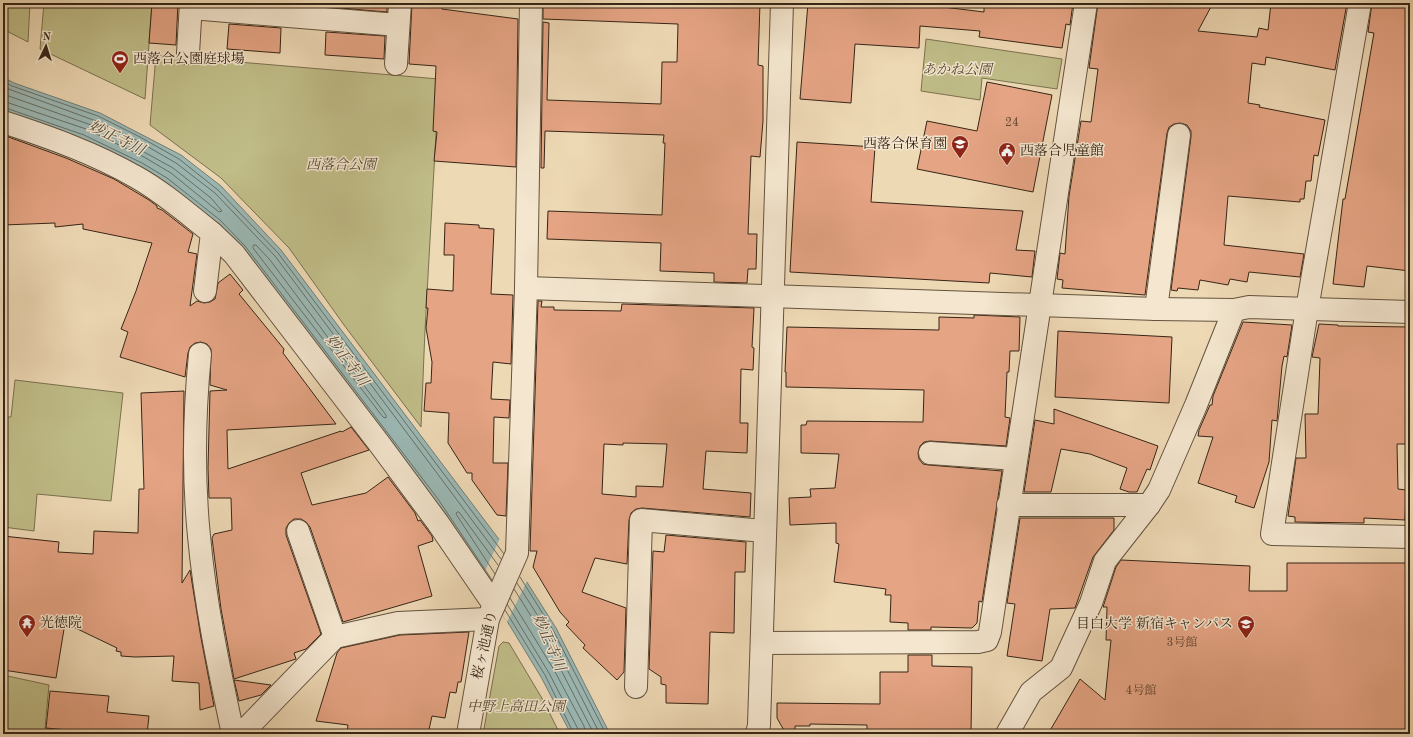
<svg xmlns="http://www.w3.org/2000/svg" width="1413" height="737" viewBox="0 0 1413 737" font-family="'Old Standard TT','Noto Serif JP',serif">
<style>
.green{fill:#c0bd88;stroke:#7b714f}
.water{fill:#9bb9b6;stroke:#737e76}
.pier{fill:#eed9b5}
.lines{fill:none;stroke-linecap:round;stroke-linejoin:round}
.shore{stroke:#686f66;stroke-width:1}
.building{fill:#e5a484;stroke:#362516;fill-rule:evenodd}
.minor-casing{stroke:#64523e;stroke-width:24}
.minor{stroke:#f4e6cf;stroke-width:22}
.labels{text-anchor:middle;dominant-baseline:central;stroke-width:3;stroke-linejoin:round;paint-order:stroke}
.number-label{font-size:12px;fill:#624532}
.poi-label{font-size:14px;fill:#362516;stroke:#f4e6cf;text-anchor:start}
.park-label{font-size:14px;font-style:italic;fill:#584b32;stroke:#f4e6cf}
.street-label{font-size:14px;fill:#362516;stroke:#f4e6cf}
.water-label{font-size:15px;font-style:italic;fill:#4f4a3e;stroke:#f4e6cf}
</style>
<rect width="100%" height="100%" fill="#eed9b5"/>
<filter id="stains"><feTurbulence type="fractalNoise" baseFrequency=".005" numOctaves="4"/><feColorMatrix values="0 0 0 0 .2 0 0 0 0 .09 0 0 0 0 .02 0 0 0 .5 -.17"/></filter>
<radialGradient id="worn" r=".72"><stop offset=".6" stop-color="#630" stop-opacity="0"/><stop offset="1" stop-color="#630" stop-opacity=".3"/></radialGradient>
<!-- green -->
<g class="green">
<polygon points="3,3 30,3 28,42 3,29"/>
<polygon points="44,3 152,3 145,99 40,49"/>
<polygon points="926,39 1062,59 1057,89 982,78 980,100 921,91"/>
<polygon points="156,55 439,79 425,330 421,427 344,325 289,248 221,178 150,125"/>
<polygon points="15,380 123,393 111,501 37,494 34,531 3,527 3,417 11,417"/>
<polygon points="503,642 509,643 543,700 560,734 483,734 499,646"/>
<polygon points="3,675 49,685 45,728 97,734 3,734"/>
</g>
<!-- water -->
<polygon class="water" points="3,77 14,83 100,113 181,155 221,186 281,250 504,546 556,628 610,734 571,734 541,677 507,621 214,227 3,115"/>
<!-- pier -->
<polygon class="pier" points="500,538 528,579 507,622 480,582"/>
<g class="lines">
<!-- shore -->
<g class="shore">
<polyline points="3,81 12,86 98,116 140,137 179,159 218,190 278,253 504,554"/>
<polyline points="3,87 96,121 138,141 176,163 215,193 275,256 501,559"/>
<polyline points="3,94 94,126 135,147 173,168 211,198 222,211 219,212 171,173 144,157 86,129 3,101"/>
<polyline points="3,107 84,135 142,163 167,178 220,220 245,246 438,499 492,580"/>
<polygon points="254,245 256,245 270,260 386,415 386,418 383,417 253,248"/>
<polyline points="495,574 456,514 457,512 459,512 498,565"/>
<polyline points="520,577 553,630 606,734"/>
<polyline points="517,583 548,632 600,734"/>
<polyline points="514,589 543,635 594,734"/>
<polyline points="510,598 554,670 584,726 585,734"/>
<polyline points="507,604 549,673 578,729 579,734"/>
<polyline points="505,610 545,675 574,734"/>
</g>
</g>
<!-- building -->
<g class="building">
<polygon points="152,3 178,3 176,45 149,43"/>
<polygon points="328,3 387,3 387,12 328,7"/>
<polygon points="412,3 442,3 442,9 518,19 516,167 434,161 437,132 433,131 436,66 409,64"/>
<polygon points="543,3 760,3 758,65 763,66 763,121 760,157 751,156 748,234 757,234 756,269 748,269 747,283 714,282 714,273 660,271 661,243 547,239 548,211 662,215 665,143 663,143 664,135 545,131 544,168 541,168 543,22 549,23 547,100 661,104 662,62 677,62 678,24 543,19"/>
<polygon points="808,3 944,3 943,7 984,12 984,3 1073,3 1070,25 1066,24 1062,48 979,37 980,31 920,26 919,48 855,44 851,103 800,99"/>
<polygon points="1098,3 1213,3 1198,31 1257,37 1259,28 1268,30 1271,3 1347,3 1335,70 1266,57 1265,65 1252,63 1248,103 1260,105 1259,107 1325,120 1318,156 1314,155 1311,181 1306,181 1304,199 1300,199 1300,202 1228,196 1224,245 1304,254 1300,277 1249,272 1247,282 1230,279 1228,285 1200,280 1198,290 1178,288 1177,291 1171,290 1191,137 1191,131 1187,125 1180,123 1174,124 1169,127 1167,133 1145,295 1062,288 1063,280 1057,279 1060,253 1065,254 1069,196 1081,121 1091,122 1098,69 1089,68"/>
<polygon points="1372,3 1410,3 1410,211 1407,249 1410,249 1410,271 1367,266 1364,287 1333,284 1343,199 1345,199 1374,33 1368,32"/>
<polygon points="229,24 281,28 280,53 227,49"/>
<polygon points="326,32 385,36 384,59 325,55"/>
<polygon points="987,82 1052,95 1033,192 917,169 927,121 977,131"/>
<polygon points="3,135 66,158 114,179 149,200 157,206 157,208 162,210 193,234 188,252 197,254 190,306 197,301 204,303 210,302 215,299 218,283 230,274 243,290 239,294 284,349 283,353 336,424 227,430 228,469 341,431 342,432 351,427 369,450 301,473 312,505 366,493 388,477 415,513 418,521 420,520 432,536 433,541 418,546 432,596 343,622 310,527 306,522 301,519 294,519 289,523 286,528 286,535 321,634 306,649 294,653 296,659 234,679 221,609 212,538 214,534 232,530 231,498 209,498 208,468 210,391 227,390 210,385 211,349 207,344 201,342 195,343 190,347 188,353 185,377 120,357 128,332 121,329 136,291 152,243 83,229 83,224 55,227 55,223 3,225"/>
<polygon points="797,142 875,147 871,202 1023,211 1016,250 1035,251 1032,277 990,273 989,283 790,272"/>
<polygon points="445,223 479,225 479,228 494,229 491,294 513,295 511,364 493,362 491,399 510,400 509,418 494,417 493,463 508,463 506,516 497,515 472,480 472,473 467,473 448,443 449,413 424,411 426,383 431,383 432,362 426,328 428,308 426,308 427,289 453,291 454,255 444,255"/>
<path d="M538,301h4l-1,6h13v3l67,1 1,-7 132,4 -2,39 2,1 -1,22 -12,-1 -1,54h8l-1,30 -41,-2 -3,38 48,4 -1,24 -108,-9 -6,1 -5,4 -2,7 -2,44 -32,-6 -13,34 44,16 -2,64 -7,8 -34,-32 2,-3 -19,-20 3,-3 -9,-10 -27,-45 4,-16h-7zM623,443l44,1 -4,43 -27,-1v11l-34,-3 2,-50 19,1z"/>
<polygon points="974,315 1020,317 1019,351 1010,351 1009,372 1007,372 1005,417 1010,418 1006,446 930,441 924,442 920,446 918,453 919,459 923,464 929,465 1002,471 982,602 979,601 977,623 972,628 931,627 931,630 908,630 908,623 890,622 891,595 885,595 886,589 834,582 839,544 836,543 836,523 790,525 789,498 811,497 810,489 835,488 839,454 801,453 801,425 806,425 807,421 923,422 924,390 786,387 786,372 785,372 787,327 939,330 939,317 974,318"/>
<polygon points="1243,322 1292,325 1287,357 1284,356 1282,366 1277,421 1272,420 1269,462 1254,508 1235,502 1237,496 1198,483 1213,437 1198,436 1199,430 1210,405 1212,405 1213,396"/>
<polygon points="1319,324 1338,325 1338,326 1410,327 1410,405 1407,405 1407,444 1397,444 1398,489 1406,490 1405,520 1364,518 1364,523 1295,522 1295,517 1288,516 1296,458 1306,458 1305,414 1318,414 1320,358 1312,357"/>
<polygon points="1058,331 1172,337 1169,403 1055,397"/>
<polygon points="184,391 182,583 190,570 201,638 214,706 200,710 199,683 172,681 174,656 135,657 121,656 121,652 116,651 117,648 65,623 56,678 3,670 3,536 59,542 58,552 93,554 94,531 138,533 139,489 144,489 141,393"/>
<polygon points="1054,409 1158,446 1150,470 1147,469 1137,492 1129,492 1120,489 1127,468 1090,454 1061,449 1051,492 1024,492 1035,420 1054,424"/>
<polygon points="1020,518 1114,518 1114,530 1093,557 1075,608 1050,609 1042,661 1007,656 1015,604 1007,603"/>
<polygon points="666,535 746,542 745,572 735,572 734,633 710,632 708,704 666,703 666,685 661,684 661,677 649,669 653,551 664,552"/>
<polygon points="1121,560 1250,566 1249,591 1287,591 1287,563 1407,563 1407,589 1410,589 1410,734 1048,734 1080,679 1105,700 1111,640 1106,640 1107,607 1103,607 1116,567"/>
<polygon points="469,632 461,682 458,682 456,693 450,692 445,718 432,716 428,734 358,734 347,732 348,725 316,721 337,653 341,648 400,635"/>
<polygon points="908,655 932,655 932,666 972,667 971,734 867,734 867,725 810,724 810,726 795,726 795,734 786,734 777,718 777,703 880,704 880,672 908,672"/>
<polygon points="234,680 271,685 261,695 239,701"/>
<polygon points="50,691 109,696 107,712 149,716 147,734 111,734 46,728"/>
</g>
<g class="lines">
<defs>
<g id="minor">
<polyline points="1360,3 1307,309 1272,534 1410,537"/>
<polyline points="191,8 398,25"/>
<polyline points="188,53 191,3"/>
<polyline points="396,64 400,3"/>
<path d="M3,122c46,15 91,31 133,55 27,15 52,37 76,56l-7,58"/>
<polyline points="212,233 234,254 378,442 438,523 494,605"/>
<polyline points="526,288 1156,309 1234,310 1249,307 1410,312"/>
<polyline points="1156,309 1179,135"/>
<path d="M200,354c-6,61 -7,122 -1,182 6,67 20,133 34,198"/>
<polyline points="930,453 1016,459"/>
<polyline points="1008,505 1149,505"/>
<polyline points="298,531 335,637"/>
<polyline points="763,643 978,642 987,640 990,632 1086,3"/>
<polyline points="636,687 641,520 764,531"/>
<polyline points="241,734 335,637 398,623 488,619"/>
<polyline points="468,734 488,619 517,553 526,288 531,3"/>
<polyline points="757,734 759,725 782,3"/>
<polyline points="1007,734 1031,692 1061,668 1091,603 1105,561 1149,505 1159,490 1196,405 1234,310"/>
</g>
</defs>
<!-- minor casing -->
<use href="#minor" class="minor-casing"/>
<!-- minor -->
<use href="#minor" class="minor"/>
</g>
<!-- icons -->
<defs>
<symbol id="stadium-pin" viewBox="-11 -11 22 30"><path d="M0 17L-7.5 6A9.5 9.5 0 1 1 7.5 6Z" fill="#8f2418" stroke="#f4e6cf"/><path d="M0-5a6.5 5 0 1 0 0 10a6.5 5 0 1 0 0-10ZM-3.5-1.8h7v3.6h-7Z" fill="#fff"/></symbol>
<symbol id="school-pin" viewBox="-11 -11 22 30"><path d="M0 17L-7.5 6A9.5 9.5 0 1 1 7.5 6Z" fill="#8f2418" stroke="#f4e6cf"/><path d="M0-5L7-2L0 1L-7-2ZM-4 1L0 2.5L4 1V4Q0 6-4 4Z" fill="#fff"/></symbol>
<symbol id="civic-pin" viewBox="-11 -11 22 30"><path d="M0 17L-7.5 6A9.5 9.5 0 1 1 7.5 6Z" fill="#8f2418" stroke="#f4e6cf"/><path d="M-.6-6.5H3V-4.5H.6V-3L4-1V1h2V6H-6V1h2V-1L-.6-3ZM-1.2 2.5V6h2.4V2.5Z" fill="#fff"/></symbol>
<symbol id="temple-pin" viewBox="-11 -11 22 30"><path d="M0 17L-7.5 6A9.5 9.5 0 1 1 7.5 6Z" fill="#8f2418" stroke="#f4e6cf"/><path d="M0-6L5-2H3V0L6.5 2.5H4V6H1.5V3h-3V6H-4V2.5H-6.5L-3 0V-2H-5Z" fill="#fff"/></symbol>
<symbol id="university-pin" viewBox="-11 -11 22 30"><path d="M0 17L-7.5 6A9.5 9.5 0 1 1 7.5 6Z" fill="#8f2418" stroke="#f4e6cf"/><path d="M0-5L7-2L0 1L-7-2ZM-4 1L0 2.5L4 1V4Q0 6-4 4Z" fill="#fff"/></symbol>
</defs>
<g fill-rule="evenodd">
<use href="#stadium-pin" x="110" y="49" width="20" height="27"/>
<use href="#school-pin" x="950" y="134" width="20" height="27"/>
<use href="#civic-pin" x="997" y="141" width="20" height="27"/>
<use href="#temple-pin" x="17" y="613" width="20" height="27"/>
<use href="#university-pin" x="1236" y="614" width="20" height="27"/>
</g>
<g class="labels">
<!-- number labels -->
<g class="number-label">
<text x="1012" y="123">24</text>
<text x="1182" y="643">3号館</text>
<text x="1141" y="691">4号館</text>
</g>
<!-- poi labels -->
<g class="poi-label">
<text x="133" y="59">西落合公園庭球場</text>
<text x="947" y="144" text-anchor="end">西落合保育園</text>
<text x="1020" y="151">西落合児童館</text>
<text x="40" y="623">光徳院</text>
<text x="1233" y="624" text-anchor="end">目白大学 新宿キャンパス</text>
</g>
<!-- park labels -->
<g class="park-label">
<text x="957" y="70">あかね公園</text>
<text x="341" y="165">西落合公園</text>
<text x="516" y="707">中野上高田公園</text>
</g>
<!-- street labels -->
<g class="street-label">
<text transform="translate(485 645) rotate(-77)">桜ヶ池通り</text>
</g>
<!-- water labels -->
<g class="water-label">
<text transform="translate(116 139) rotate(26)">妙正寺川</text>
<text transform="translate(346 361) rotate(53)">妙正寺川</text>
<text transform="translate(548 643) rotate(67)">妙正寺川</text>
</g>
</g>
<!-- margin -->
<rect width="1413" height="737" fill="none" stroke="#eed9b5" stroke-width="16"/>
<rect x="4" y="4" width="1405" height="729" fill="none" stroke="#362516" stroke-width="2"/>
<rect x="8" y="8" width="1397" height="721" fill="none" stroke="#362516"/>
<!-- north arrow -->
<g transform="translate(46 46) rotate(4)" stroke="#f4e6cf" stroke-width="3" paint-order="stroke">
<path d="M0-3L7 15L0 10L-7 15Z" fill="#362516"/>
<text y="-6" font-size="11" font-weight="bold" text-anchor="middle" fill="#362516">N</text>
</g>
<rect width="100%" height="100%" filter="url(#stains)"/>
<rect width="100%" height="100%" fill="url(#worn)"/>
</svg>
